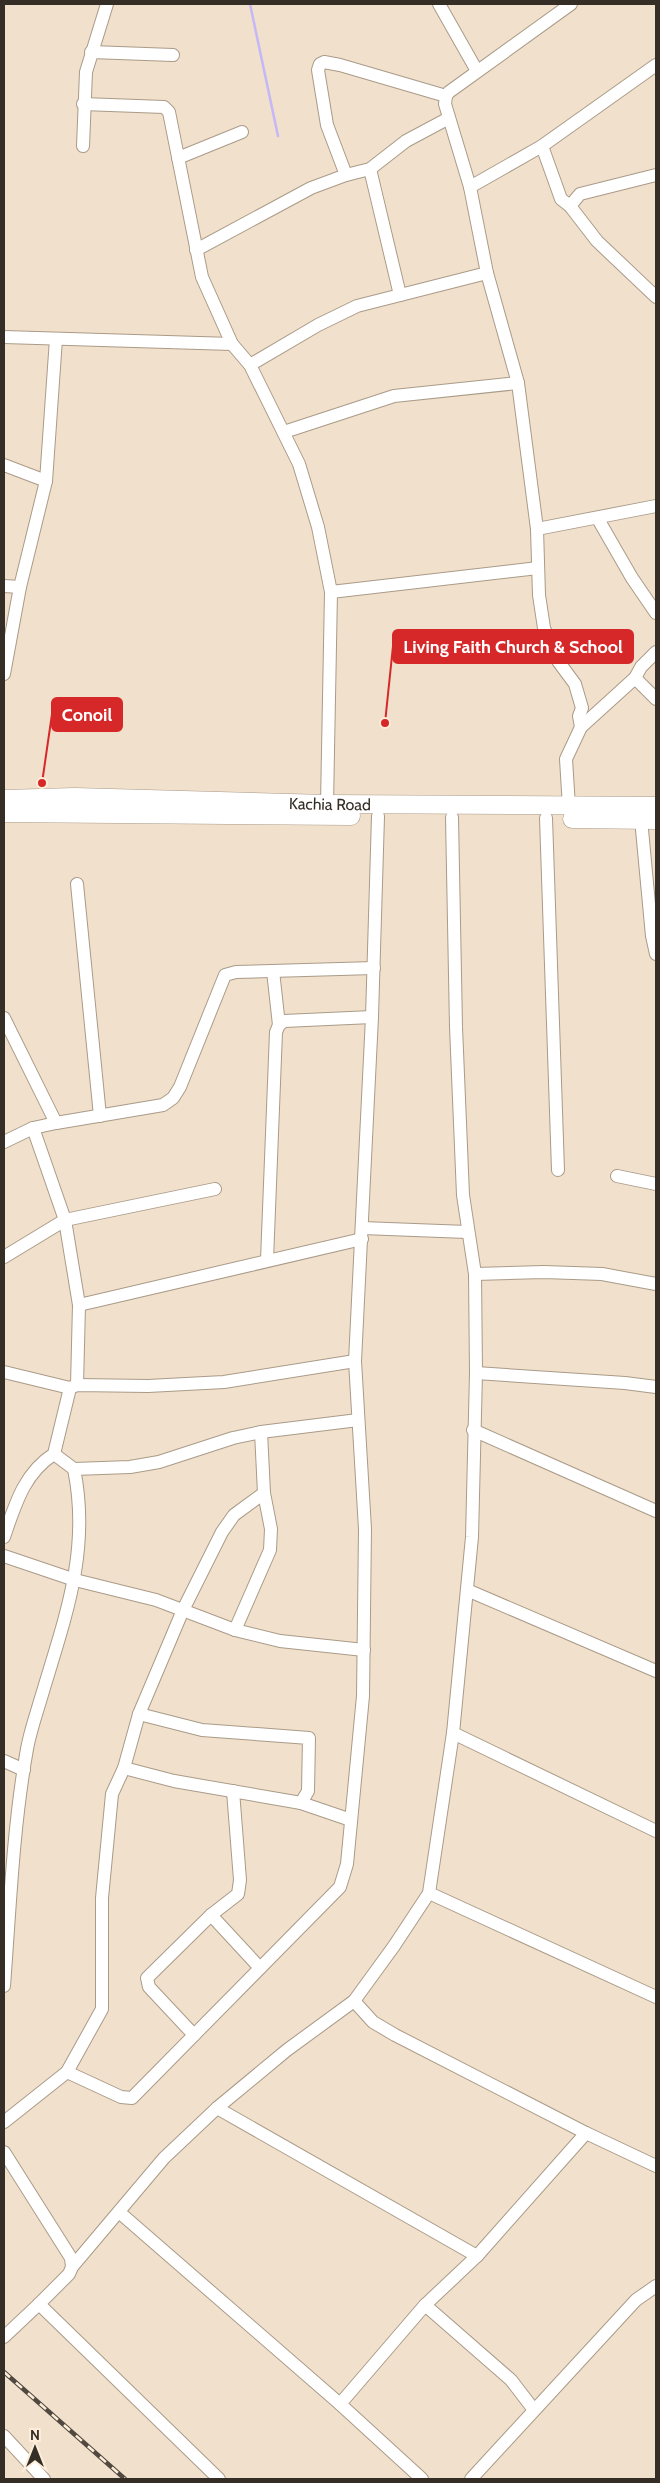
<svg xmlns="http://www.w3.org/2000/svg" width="660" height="2483" viewBox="0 0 660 2483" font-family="Cabin,sans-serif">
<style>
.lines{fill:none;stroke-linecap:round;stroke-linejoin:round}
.stream{stroke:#c4b8f6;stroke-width:2.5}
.minor-casing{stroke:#aa9b88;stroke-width:14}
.highway-casing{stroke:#aa9b88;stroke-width:19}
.minor{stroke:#fff;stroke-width:12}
.highway{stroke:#fff;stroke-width:18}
.rail-casing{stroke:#514940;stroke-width:4.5}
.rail{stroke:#feeed9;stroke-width:2.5;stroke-dasharray:8;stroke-linecap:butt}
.labels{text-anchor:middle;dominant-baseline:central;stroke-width:4.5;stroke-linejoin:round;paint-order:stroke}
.street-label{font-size:16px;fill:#342e27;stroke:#feeed9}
.leader{fill:none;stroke:#d62828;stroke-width:2}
.callout-dot{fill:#d62828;stroke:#feeed9;stroke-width:2}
.callout{fill:#d62828;stroke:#d62828;stroke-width:2}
.callout-label{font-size:18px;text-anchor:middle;font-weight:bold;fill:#fff}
</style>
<rect width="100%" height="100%" fill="#f0e0cc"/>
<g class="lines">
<!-- stream -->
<polyline class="stream" points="250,4 278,136"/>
<defs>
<g id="minor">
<polyline points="439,4 477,71"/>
<polyline points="91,52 173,55"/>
<polyline points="83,104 164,107 169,112 202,277 232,344"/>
<polyline points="83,146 86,72 107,4"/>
<polyline points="542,146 561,199 570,206 597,241 656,297"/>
<polyline points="178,158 242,132"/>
<polyline points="370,169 400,295"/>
<polyline points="346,175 327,125 318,70 320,64 324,62 340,65 446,96"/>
<polyline points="470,187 542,146 656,65"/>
<polyline points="570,206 580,194 656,175"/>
<polyline points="196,250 311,188 346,175 370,169 406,141 449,118"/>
<polyline points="4,337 232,344 250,365 299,464 318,527 331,592 327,804"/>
<polyline points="250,365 318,325 357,306 487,273"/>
<polyline points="284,432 394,396 518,383"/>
<polyline points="4,465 46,481"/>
<polyline points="598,519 632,578 656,613"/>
<polyline points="537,529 656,506"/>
<polyline points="4,586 20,587"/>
<polyline points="331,592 538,568"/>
<polyline points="4,674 20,587 46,481 56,339"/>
<polyline points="635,678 656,699"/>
<polyline points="581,727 635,678 641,667 656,652"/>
<polyline points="569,807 566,759 581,727 579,716 582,708 575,684 558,661 544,628 539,595 537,529 518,383 487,273 470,187 445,104 446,96 449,92 571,4"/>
<polyline points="546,818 558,1170"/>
<polyline points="641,819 652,936 656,954"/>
<polyline points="77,884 100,1116"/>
<polyline points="273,971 279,1025"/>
<polyline points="4,1018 56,1123"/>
<polyline points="33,1128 65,1220 79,1305 77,1385"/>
<polyline points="4,1142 33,1128 56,1123 163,1105 173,1098 180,1087 225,975 236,972 374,968"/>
<polyline points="617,1176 656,1184"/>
<polyline points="362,1228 467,1232"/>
<polyline points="4,1257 65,1220 215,1189"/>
<polyline points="267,1260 276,1032 279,1025 284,1021 372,1017"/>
<polyline points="475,1274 544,1272 602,1274 656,1284"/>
<polyline points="79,1305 362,1239"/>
<polyline points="4,1372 70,1388"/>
<polyline points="476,1373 625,1383 656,1387"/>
<polyline points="473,1430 656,1511"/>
<polyline points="74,1469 130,1467 159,1462 233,1438 261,1432 358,1420"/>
<path d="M4,1537c11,-32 20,-64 50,-83l16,-66 7,-3 71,1 76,-4 131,-21"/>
<polyline points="4,1556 75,1580 156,1600 235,1630 280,1641 364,1650"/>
<polyline points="467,1590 656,1671"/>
<polyline points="235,1630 270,1550 271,1529 264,1493 261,1432"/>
<polyline points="139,1714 202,1730 309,1738 308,1791 301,1803"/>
<polyline points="453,1733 656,1831"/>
<polyline points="4,1761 24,1770"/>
<polyline points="124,1768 174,1781 301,1803 351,1820"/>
<polyline points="429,1893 656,1997"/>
<polyline points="211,1915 260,1968"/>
<path d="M4,1986c6,-79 9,-159 23,-237 3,-17 9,-34 14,-51 23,-78 50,-146 33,-229l-20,-15"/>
<polyline points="354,2001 373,2022 395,2035 586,2133 656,2166"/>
<polyline points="194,2035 149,1987 147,1978 211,1915 238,1894 240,1880 233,1791"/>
<polyline points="67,2072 121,2097 132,2098 340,1887 347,1864 363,1696 365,1529 355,1361 372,1017 378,816"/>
<polyline points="217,2108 477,2256"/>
<polyline points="4,2122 67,2072 102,2009 102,1898 112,1794 124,1768 139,1714 183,1610 222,1532 234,1515 264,1493"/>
<polyline points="4,2152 71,2258 72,2267"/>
<polyline points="119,2212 340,2404 422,2479"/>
<polyline points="425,2305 511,2380 534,2410"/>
<polyline points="4,2337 39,2304"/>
<polyline points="340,2404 425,2305 477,2256 586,2133"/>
<polyline points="4,2436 44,2479"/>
<polyline points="219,2479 39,2304 69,2274 72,2267 164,2158 217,2108 287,2050 354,2001 394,1946 429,1893 453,1733 472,1537 476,1373 475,1274 463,1195 456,1027 452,817"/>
<polyline points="471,2479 636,2300 656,2286"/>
</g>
<g id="highway">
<path id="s1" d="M4,799l71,-2 252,7 329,2"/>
<polyline points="4,813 351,816"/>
<polyline points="572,819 656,820"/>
</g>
</defs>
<!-- minor casing -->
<use href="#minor" class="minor-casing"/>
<!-- highway casing -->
<use href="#highway" class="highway-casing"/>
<!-- minor -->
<use href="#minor" class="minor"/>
<!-- highway -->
<use href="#highway" class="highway"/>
<defs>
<polyline id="rail" points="4,2372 125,2479"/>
</defs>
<!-- rail casing -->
<use href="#rail" class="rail-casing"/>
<!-- rail -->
<use href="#rail" class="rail"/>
</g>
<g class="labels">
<!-- street labels -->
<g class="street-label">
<text stroke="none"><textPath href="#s1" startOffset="326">Kachia Road</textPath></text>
</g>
</g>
<!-- callouts -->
<path class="leader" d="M385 723L393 646M42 783L52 714"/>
<g class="callout-dot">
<circle cx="385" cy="723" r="5"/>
<circle cx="42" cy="783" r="5"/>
</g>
<g class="callout">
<rect x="393" y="630" width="240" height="33" rx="5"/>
<rect x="52" y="698" width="70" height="33" rx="5"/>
</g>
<g class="callout-label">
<text x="513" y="653">Living Faith Church &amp; School</text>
<text x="87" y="721">Conoil</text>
</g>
<!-- border -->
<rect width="660" height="2483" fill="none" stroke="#342e27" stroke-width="10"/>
<!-- north arrow -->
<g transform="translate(35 2448)" stroke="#feeed9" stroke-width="4" paint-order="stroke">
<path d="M0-4L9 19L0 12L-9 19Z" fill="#342e27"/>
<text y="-8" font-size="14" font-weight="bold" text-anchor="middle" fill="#342e27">N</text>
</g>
</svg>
